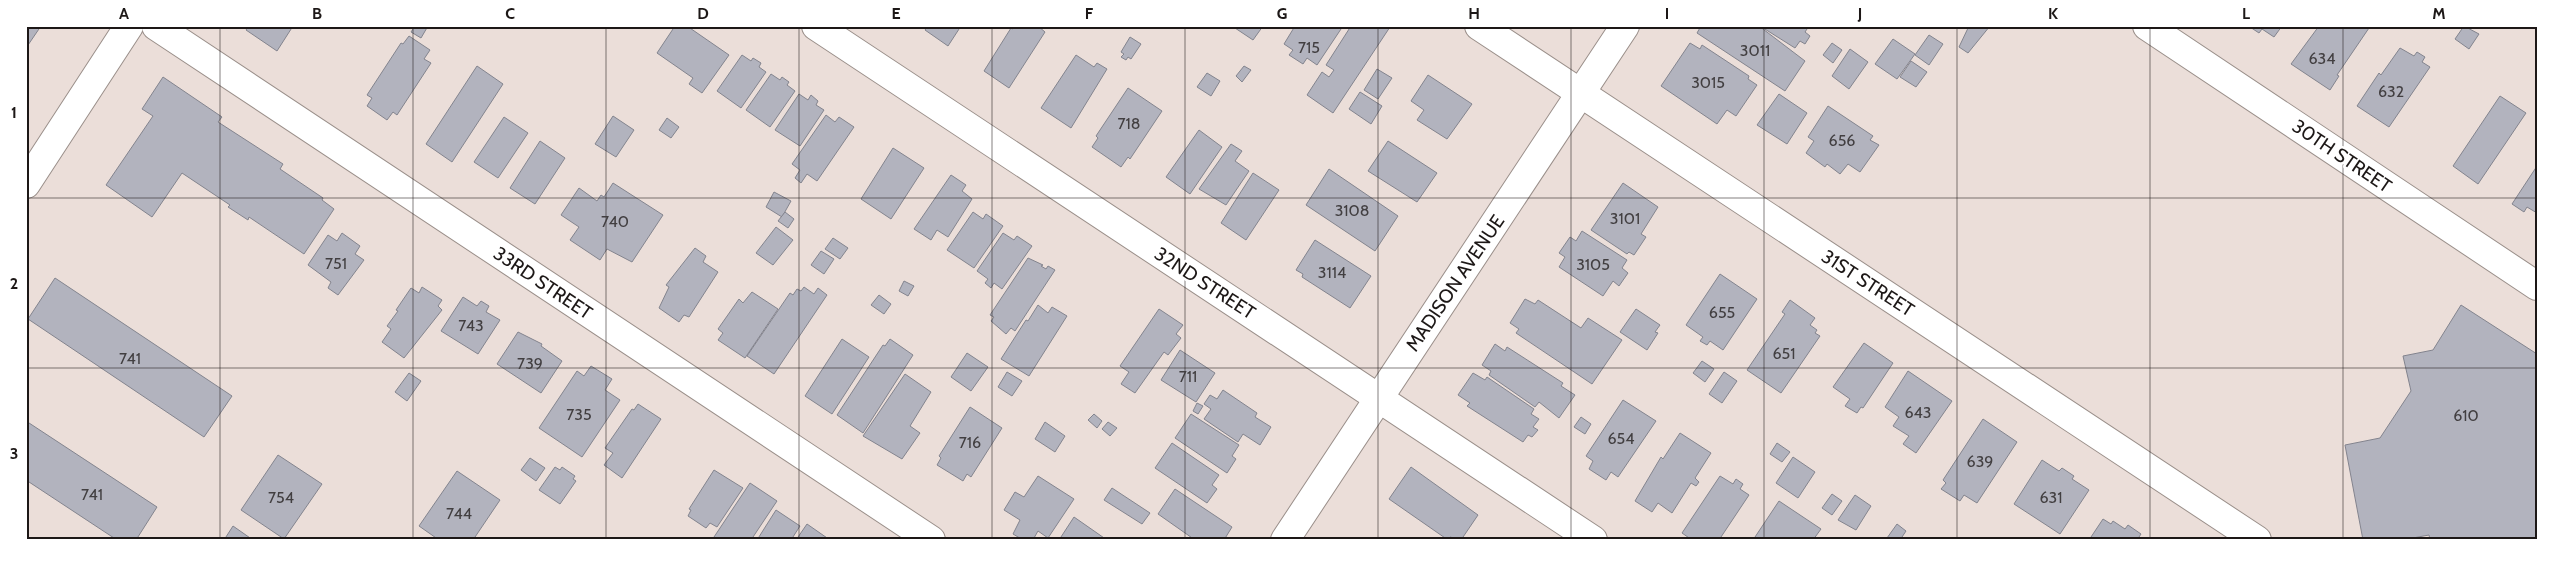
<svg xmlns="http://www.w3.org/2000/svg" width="2563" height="566" viewBox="0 0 2563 566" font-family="Cabin,sans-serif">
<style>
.building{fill:#b2b3be;stroke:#83848e}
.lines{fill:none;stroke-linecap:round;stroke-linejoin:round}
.minor-casing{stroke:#9a8f8a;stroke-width:30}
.minor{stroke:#fff;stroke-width:28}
.grid{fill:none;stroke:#1d1817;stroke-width:1;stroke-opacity:0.55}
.labels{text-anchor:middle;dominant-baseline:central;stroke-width:5;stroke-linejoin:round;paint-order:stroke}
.number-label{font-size:16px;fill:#423f41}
.street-label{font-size:19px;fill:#1d1817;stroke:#fff}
.neatline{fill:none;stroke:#1d1817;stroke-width:2}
.grid-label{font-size:16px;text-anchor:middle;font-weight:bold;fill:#1d1817}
</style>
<rect width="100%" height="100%" fill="#ebded9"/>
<!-- building -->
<g class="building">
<polygon points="26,26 41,26 26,48"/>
<polygon points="249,26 293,26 277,51 246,30"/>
<polygon points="415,26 428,26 421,38 411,32"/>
<polygon points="675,26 687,26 729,55 702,93 689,84 693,78 657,53"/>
<polygon points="928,26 961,26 948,46 925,30"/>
<polygon points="1015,26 1038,26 1045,32 1009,88 984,71 1011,28 1013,29"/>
<polygon points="1232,26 1263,26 1253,40"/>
<polygon points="1295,26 1343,26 1317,65 1307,58 1303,64 1289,55 1293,50 1284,44"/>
<polygon points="1351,26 1390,27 1333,113 1307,95 1322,72 1329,77 1334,70 1326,65"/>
<polygon points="1701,26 1759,26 1805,61 1785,91 1697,33"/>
<polygon points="1760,26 1809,26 1805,32 1810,36 1805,44 1800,41 1795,48"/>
<polygon points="1969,26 1990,26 1968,53 1959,47"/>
<polygon points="2282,26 2274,37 2262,29 2259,33 2250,27"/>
<polygon points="2319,26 2369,28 2337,75 2339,76 2330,90 2291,64"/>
<polygon points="2464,26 2479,34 2469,49 2455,39"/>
<polygon points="1929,35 1943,44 1929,65 1915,55"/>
<polygon points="409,36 430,50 424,59 431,63 397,115 393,112 387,120 367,106 372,98 367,95 401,43 403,44"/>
<polygon points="1130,37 1141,44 1131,59 1128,57 1126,60 1121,57 1124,54 1121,52"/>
<polygon points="1893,39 1915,54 1897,79 1875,64"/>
<polygon points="1690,43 1700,49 1702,45 1749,76 1748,79 1757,85 1736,116 1727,110 1717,124 1661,86"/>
<polygon points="1832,43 1842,50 1833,63 1823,55"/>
<polygon points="2400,48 2414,56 2417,52 2425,57 2422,62 2430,67 2389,127 2357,106 2379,73 2381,75"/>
<polygon points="1850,49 1868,62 1849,89 1832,76"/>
<polygon points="742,55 751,61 753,58 761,63 759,67 766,72 741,108 717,91"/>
<polygon points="1076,55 1094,67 1097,63 1107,69 1071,128 1041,108"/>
<polygon points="1911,61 1927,72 1916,87 1900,77"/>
<polygon points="477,66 503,84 452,162 426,144"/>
<polygon points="1244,66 1251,70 1242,82 1236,76"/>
<polygon points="1377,69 1392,78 1378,99 1364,90"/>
<polygon points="1207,73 1220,81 1211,96 1197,87"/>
<polygon points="771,74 780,80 782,77 789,82 787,85 795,91 770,127 746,110"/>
<polygon points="1428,75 1472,104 1447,139 1417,120 1424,110 1411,101"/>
<polygon points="163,77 222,117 218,122 283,164 280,169 323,198 322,200 334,209 304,254 249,217 248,220 228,207 230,205 182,173 152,217 106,185 153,116 142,109"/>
<polygon points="1128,88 1162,111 1130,159 1128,157 1121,167 1092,147 1098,138 1096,136"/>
<polygon points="1360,92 1382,106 1371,124 1349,109"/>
<polygon points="799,94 808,100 811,95 818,101 816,105 824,110 800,146 775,130"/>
<polygon points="1779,94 1807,113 1787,144 1757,125"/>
<polygon points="2500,96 2526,113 2478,184 2453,166"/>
<polygon points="1828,106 1873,136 1870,140 1879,145 1860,172 1848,164 1840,174 1827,164 1825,167 1806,153 1814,141 1808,137"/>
<polygon points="826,115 835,122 839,117 854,127 817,181 807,174 801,183 795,178 800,170 792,164"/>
<polygon points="613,116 634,130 616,157 595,144"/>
<polygon points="504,117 528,133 498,178 474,162"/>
<polygon points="667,118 679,127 671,138 659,130"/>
<polygon points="1199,130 1222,147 1190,194 1166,177"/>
<polygon points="540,141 565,158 535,204 510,188"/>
<polygon points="1388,141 1437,173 1417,202 1368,171"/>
<polygon points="1231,144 1242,151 1235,161 1249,171 1226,205 1199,189"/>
<polygon points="893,148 924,168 891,219 861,199"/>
<polygon points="2537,166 2537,213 2527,207 2524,212 2512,204"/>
<polygon points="1329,169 1398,216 1375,251 1306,205"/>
<polygon points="1253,173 1279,190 1246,240 1221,223"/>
<polygon points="951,175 966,185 962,191 972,199 948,237 937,230 931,240 914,229"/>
<polygon points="613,183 663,215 632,262 607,249 600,260 570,240 579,227 561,215 579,188 597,201 601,195 604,197"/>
<polygon points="1623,183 1658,207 1641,234 1646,237 1634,255 1629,252 1627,254 1591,230"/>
<polygon points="774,192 791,201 782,217 766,207"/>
<polygon points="785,212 794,219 788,228 778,221"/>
<polygon points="973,212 983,219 986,214 1003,226 974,268 947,250"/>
<polygon points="776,227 793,240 773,265 756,253"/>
<polygon points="1582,231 1627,260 1622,268 1628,273 1619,286 1613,281 1603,296 1559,267 1565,257 1559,253 1570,237 1576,241"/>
<polygon points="342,233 360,246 355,254 364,260 338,295 328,288 331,282 308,265 328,235 337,241"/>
<polygon points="1003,233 1014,240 1017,236 1032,246 1002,289 994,283 991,288 985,283 988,279 977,271"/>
<polygon points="833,238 848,248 840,259 825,249"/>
<polygon points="1315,240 1371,276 1350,308 1302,277 1303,274 1296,270"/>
<polygon points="695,248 706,256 703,262 718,272 689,317 684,315 679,322 659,308 669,287 666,285"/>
<polygon points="821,251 834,259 824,274 811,265"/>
<polygon points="1028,258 1043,265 1041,266 1046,269 1048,266 1055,270 1015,331 1011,328 1006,334 991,321 994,317 990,315"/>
<polygon points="1720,274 1757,299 1723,350 1710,341 1707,345 1700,341 1703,337 1686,325"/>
<polygon points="55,278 232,396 204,437 28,319"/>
<polygon points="904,281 914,286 908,296 899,291"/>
<polygon points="422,287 442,300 438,306 442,310 404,358 382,342 391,329 387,326 398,311 396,310 411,288 419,293"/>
<polygon points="804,287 814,294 818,288 827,295 774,374 747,356 790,293 793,295 797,289 801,291"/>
<polygon points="752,292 778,309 745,358 718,340 723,333 718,329 739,299 743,303"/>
<polygon points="879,295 891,304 884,314 871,305"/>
<polygon points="463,297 477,306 481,301 489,306 486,312 500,320 478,354 441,331"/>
<polygon points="1525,299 1535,304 1538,300 1581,328 1588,318 1622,340 1592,384 1516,333 1519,329 1510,323"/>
<polygon points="1790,300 1815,318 1810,325 1817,330 1815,333 1820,336 1781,393 1747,370 1785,314 1782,312"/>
<polygon points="1038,305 1048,313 1052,307 1067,316 1029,376 1001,359 1026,320 1028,321"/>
<polygon points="2461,305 2537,354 2537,540 2430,540 2429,535 2402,540 2363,540 2345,445 2380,438 2411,391 2403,356 2433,350"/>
<polygon points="1159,309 1183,325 1176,334 1181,338 1168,355 1164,352 1135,393 1121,384 1129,372 1120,366"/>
<polygon points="1636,309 1660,325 1655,332 1658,333 1647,350 1620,332"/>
<polygon points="518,332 542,344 541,346 562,361 541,393 497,364"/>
<polygon points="842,339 869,357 832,414 805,396"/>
<polygon points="890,339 913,355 863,433 837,415 883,345 885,346"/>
<polygon points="1864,343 1893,363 1863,408 1861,407 1857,413 1845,406 1850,399 1833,387"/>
<polygon points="1495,344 1505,351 1507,347 1563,383 1561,386 1575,395 1559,418 1539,402 1535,407 1489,375 1491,371 1482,365"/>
<polygon points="1180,350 1215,373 1196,402 1161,380"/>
<polygon points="967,353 988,367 971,391 951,377"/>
<polygon points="1702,361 1714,369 1705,382 1693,373"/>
<polygon points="591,366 612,379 605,390 620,400 582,457 539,428 577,371 584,376"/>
<polygon points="1908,371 1952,401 1916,453 1903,444 1909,436 1893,426 1899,417 1885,407"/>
<polygon points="1007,372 1022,381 1012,396 998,387"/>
<polygon points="1724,372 1737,381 1722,403 1709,394"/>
<polygon points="409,373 421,381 407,401 395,392"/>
<polygon points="1473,373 1485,380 1487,377 1534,409 1531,414 1539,419 1533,427 1538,430 1532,437 1528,435 1523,442 1467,406 1470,403 1458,395"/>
<polygon points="905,374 931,392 910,426 920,433 902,459 863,436"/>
<polygon points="1223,390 1257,413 1255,417 1271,427 1260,445 1243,434 1238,442 1204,419 1211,409 1204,404 1210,395 1217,399"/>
<polygon points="1623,400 1656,421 1618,477 1611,472 1606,480 1589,469 1593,461 1586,456"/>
<polygon points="1197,403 1203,406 1198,414 1193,411"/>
<polygon points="638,404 661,419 622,478 604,465 613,453 605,448 632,409 634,410"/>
<polygon points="970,407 1002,428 971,477 967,474 963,481 937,465 941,458 939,456"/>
<polygon points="1094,414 1102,421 1097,428 1088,420"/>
<polygon points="1191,414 1239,445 1232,456 1236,459 1227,473 1175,438"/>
<polygon points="1581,417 1591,424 1585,434 1574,427"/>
<polygon points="1983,419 2017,442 1977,503 1964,495 1960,501 1941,489 1946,483 1943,480"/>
<polygon points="26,421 157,507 136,540 117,540 26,480"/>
<polygon points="1045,422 1065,436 1055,452 1035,439"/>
<polygon points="1108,422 1117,428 1110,436 1102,429"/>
<polygon points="1680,433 1711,453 1695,478 1699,482 1696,486 1691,483 1672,513 1658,503 1652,512 1635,501 1661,457 1663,459"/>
<polygon points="1172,443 1219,475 1212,485 1217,489 1207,503 1155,468"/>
<polygon points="1777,443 1790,452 1782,462 1770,454"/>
<polygon points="278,455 322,484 284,539 241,510"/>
<polygon points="1793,457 1815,472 1798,498 1776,483"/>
<polygon points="530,458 545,468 536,481 521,470"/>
<polygon points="2042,460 2059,471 2062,468 2074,476 2072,479 2089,490 2060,534 2014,504"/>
<polygon points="555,467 560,470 562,467 575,476 573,479 576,481 560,504 539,490"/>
<polygon points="1411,467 1478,515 1461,540 1450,537 1448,540 1389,499"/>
<polygon points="714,470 743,488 717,527 710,523 706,528 688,516 691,510 689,509"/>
<polygon points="457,471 500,500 473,540 439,540 419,526"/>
<polygon points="1038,476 1074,499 1048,538 1038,531 1034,538 1023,540 1013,534 1020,520 1004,510 1015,492 1024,497"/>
<polygon points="1720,476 1733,484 1736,479 1743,484 1740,489 1749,495 1719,540 1692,540 1682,533"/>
<polygon points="750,483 777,501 751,540 712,540"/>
<polygon points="1112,488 1150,513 1142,524 1104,500"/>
<polygon points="1175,489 1232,527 1224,540 1195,540 1158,514"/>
<polygon points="1832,494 1842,501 1832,515 1822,508"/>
<polygon points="1855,495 1871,506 1856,530 1838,520"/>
<polygon points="1779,501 1821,529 1813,540 1753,540"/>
<polygon points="776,510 800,526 791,540 757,540"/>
<polygon points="1074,517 1107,540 1059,540"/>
<polygon points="2103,519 2111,524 2113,521 2125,529 2128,525 2141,534 2139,537 2142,540 2089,540"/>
<polygon points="807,524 830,540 796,540"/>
<polygon points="1897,524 1906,531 1900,540 1889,540 1887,538"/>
<polygon points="233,526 253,540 224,540"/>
</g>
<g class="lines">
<defs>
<g id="minor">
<polyline points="156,26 931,540"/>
<polyline points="816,26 1593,540"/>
<polyline points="1479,26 2257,540"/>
<polyline points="2147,26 2537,286"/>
<polyline points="26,184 129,26"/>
<polyline points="1285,540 1625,26"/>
</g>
</defs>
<!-- minor casing -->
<use href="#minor" class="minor-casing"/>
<!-- minor -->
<use href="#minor" class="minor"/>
</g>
<!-- grid -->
<path class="grid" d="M220,26v514M413,26v514M606,26v514M799,26v514M992,26v514M1185,26v514M1378,26v514M1571,26v514M1764,26v514M1957,26v514M2150,26v514M2343,26v514M26,198h2511M26,368h2511"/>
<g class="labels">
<!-- number labels -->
<g class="number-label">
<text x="1309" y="47">715</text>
<text x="1755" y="50">3011</text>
<text x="2322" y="58">634</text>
<text x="1708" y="82">3015</text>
<text x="2391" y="91">632</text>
<text x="1129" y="123">718</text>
<text x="1842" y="140">656</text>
<text x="1352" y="210">3108</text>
<text x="1625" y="218">3101</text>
<text x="615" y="221">740</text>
<text x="336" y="263">751</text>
<text x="1593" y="264">3105</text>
<text x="1332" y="272">3114</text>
<text x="1722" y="312">655</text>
<text x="471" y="325">743</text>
<text x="1784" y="353">651</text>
<text x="130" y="358">741</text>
<text x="530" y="363">739</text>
<text x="1188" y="376">711</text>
<text x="1918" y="412">643</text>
<text x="579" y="414">735</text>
<text x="2466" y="415">610</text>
<text x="1621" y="438">654</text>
<text x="970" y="442">716</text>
<text x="1980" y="461">639</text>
<text x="92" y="494">741</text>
<text x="281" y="497">754</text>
<text x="2051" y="497">631</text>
<text x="459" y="513">744</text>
</g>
<!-- street labels -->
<g class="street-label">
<text transform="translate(2342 156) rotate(34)">30TH STREET</text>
<text transform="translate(543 283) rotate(34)">33RD STREET</text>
<text transform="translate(1205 283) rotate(33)">32ND STREET</text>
<text transform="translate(1455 283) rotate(-56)">MADISON AVENUE</text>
<text transform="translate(1868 283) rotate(33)">31ST STREET</text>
</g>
</g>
<!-- border -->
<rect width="2563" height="566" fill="none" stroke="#ffffff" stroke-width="55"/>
<rect x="28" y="28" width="2508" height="510" class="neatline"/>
<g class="grid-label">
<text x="124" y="19">A</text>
<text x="317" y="19">B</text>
<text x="510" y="19">C</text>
<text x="703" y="19">D</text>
<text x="896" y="19">E</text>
<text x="1089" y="19">F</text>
<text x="1282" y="19">G</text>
<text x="1474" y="19">H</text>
<text x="1667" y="19">I</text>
<text x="1860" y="19">J</text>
<text x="2053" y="19">K</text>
<text x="2246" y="19">L</text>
<text x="2439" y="19">M</text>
<text x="14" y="118">1</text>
<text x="14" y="289">2</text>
<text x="14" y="459">3</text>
</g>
</svg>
